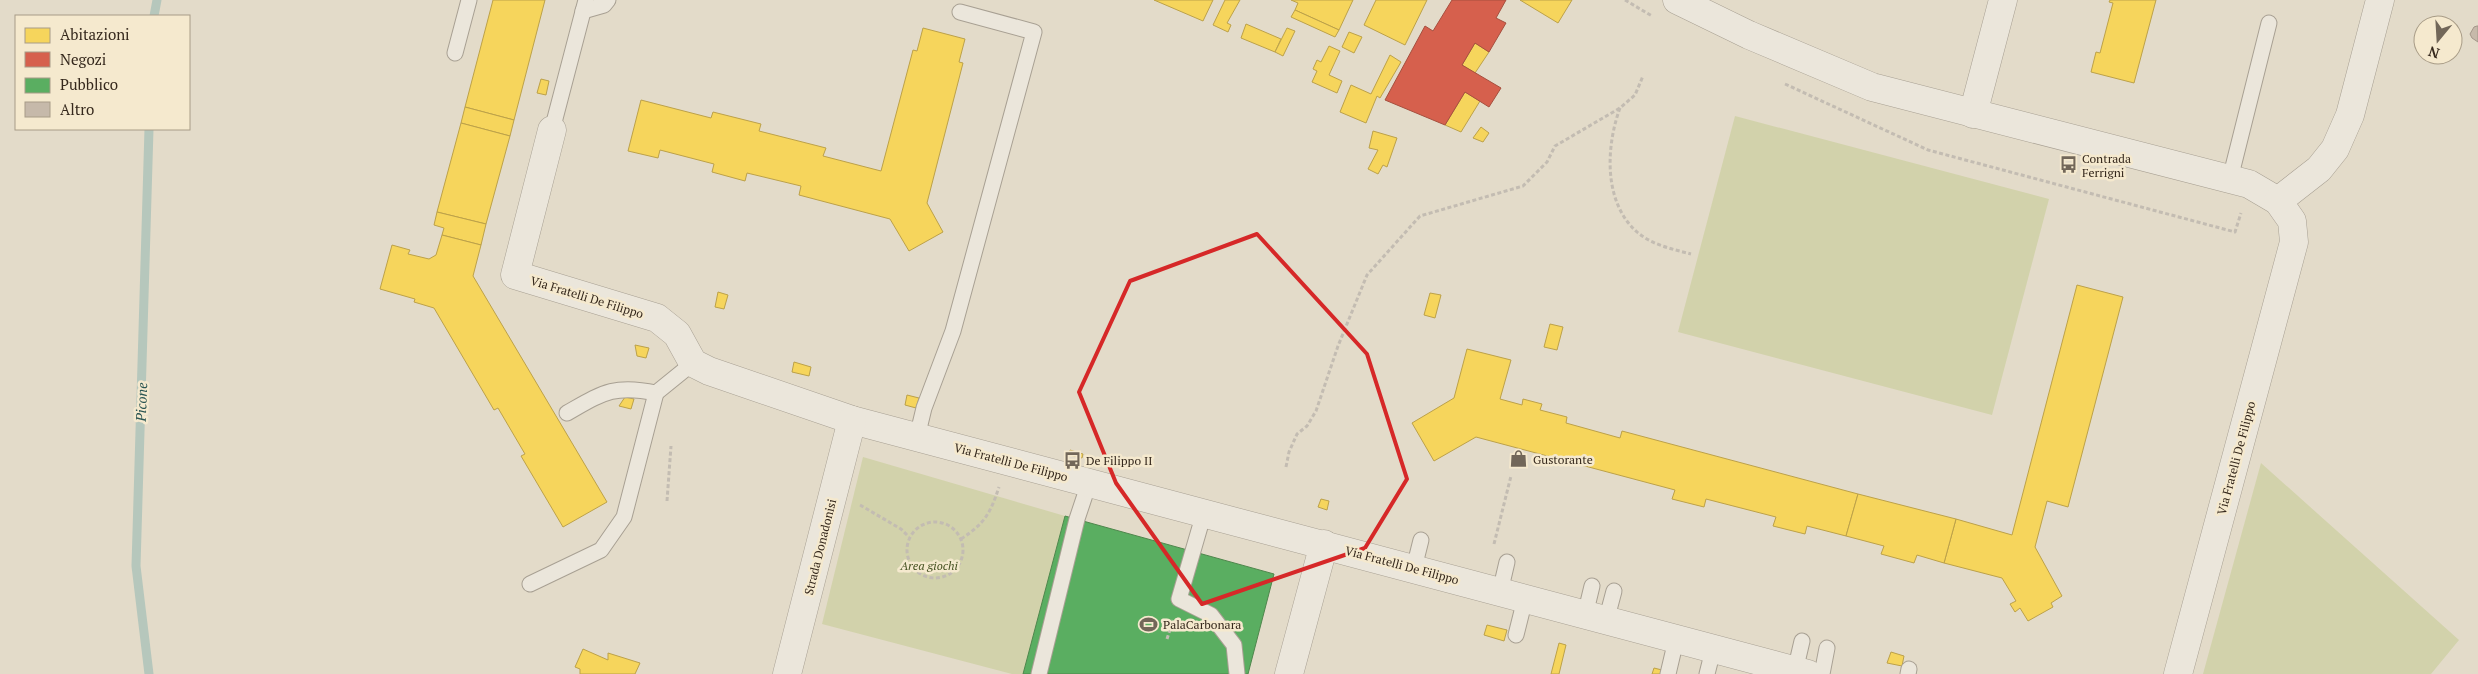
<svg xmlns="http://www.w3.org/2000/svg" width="2478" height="674" viewBox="0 0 2478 674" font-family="'PT Serif',serif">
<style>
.green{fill:#d2d2ab}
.homes{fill:#f6d55c;stroke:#bca149}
.shops{fill:#d6604d;stroke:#a64f3e}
.public{fill:#5aae61;stroke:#4f864c}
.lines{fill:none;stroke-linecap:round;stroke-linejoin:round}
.stream{stroke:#b6c7bc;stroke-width:9}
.building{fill:#c6b9aa;stroke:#a39689}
.lane-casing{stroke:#a8a093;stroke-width:17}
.street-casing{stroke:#a8a093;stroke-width:29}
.path{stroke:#c3bcb2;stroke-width:3;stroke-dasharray:4 2.5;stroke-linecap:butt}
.lane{stroke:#ebe6db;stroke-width:15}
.street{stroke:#ebe6db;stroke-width:28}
.marked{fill:none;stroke:#d62828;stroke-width:4;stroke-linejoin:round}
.labels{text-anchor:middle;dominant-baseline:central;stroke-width:5;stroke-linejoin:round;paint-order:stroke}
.poi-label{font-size:12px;fill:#35281c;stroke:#f5e9ce;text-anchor:start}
.street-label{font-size:12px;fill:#35281c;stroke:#f5e9ce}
.park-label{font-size:12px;font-style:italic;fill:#465222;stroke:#f5e9ce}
.water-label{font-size:14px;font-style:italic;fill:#2b5552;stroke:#f5e9ce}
</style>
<rect width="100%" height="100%" fill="#e3dbc9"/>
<!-- green -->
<g class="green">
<polygon points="1735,116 2049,199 1992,415 1678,332"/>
<polygon points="863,457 1065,516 1023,674 1012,674 822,624"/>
<polygon points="2261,463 2459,640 2431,674 2203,674"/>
</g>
<!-- homes -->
<g class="homes">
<polygon points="493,0 545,0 514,120 465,107"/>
<polygon points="1154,0 1213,0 1203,21"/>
<polygon points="1225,0 1240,0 1227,23 1231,25 1228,32 1213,25"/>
<polygon points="1291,0 1353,0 1339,30 1295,10 1298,3"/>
<polygon points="1376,0 1427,0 1405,45 1364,25"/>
<polygon points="1520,0 1572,0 1558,23"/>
<polygon points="2110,0 2156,0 2134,83 2091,72 2096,52 2100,53 2113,3 2109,2"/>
<polygon points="1295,10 1339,30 1335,37 1291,17"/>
<polygon points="1246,24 1281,39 1275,52 1241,38"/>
<polygon points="923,28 965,39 959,62 963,63 927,203 943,232 909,251 890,219 799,195 801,186 747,173 745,181 712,172 714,164 660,150 658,158 628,151 641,100 711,118 713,112 761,124 759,131 826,148 823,156 881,171 913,50 917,51"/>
<polygon points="1287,28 1295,31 1283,56 1275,52"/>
<polygon points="1349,32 1362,37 1354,53 1342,47"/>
<polygon points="1475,43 1489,52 1475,73 1462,65"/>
<polygon points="1329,46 1340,51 1329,75 1342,81 1337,93 1312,82 1317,71 1313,69 1317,60 1321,62"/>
<polygon points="1390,55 1401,62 1380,98 1377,96 1366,123 1340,112 1351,85 1371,94"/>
<polygon points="541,79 549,81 546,95 537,93"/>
<polygon points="1465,92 1480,101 1461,132 1445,125"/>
<polygon points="465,107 514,120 510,136 461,123"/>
<polygon points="461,123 510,136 486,224 437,212"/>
<polygon points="1481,127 1489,133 1483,142 1473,138"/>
<polygon points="1373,131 1397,138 1387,167 1383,165 1378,174 1368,169 1378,150 1369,148"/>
<polygon points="437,212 486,224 481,245 442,235 444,228 434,225"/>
<polygon points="442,235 481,245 473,276 607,502 563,527 521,456 525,454 498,408 494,410 434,308 414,302 415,299 380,289 392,245 410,250 408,254 429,259 436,255"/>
<polygon points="2077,285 2123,297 2068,507 2047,501 2035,547 2062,596 2051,603 2053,607 2028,621 2020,608 2015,612 2010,604 2016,601 2002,578 1944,563 1956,519 2012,535"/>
<polygon points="718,292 728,295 724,309 715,307"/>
<polygon points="1430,293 1441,295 1435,318 1424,315"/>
<polygon points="1550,324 1563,327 1557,350 1544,347"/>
<polygon points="635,345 649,348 646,358 637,356"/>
<polygon points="1467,349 1511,360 1500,399 1522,405 1523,399 1542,404 1540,410 1567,417 1566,423 1620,438 1622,431 1858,494 1846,536 1807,526 1805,534 1773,526 1776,517 1706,499 1704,507 1672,499 1675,490 1476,437 1434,461 1412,423 1454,398"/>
<polygon points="794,362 811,367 809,376 792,372"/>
<polygon points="907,395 919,398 916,408 905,405"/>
<polygon points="625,397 634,399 631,409 619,406"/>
<polygon points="1070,450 1083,454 1082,458 1069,455"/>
<polygon points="1858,494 1956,519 1944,563 1917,555 1914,563 1881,554 1884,546 1846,536"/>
<polygon points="1321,499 1329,501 1327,510 1318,507"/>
<polygon points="1134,569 1153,644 1171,644 1184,652 1208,627 1223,651 1225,674 1053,674 1061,642 1076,611 1101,586"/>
<polygon points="1155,607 1181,610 1197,617 1208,627 1184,652 1171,644 1153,644 1144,610"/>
<polygon points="1487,625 1507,630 1504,641 1484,635"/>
<polygon points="1559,643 1566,645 1559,674 1551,674"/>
<polygon points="583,649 608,660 608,653 640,663 635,674 580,674 580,669 575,667"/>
<polygon points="1891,652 1904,656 1902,666 1887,663"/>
<polygon points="1654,668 1662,670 1661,674 1652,674"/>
</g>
<!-- shops -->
<polygon class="shops" points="1452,0 1506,0 1496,18 1506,23 1489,52 1475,43 1462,65 1501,88 1489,107 1465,92 1445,125 1385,100 1425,26 1433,31"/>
<!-- public -->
<polygon class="public" points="1065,516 1274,574 1248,674 1023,674"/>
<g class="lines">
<!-- stream -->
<g class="stream">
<polyline points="154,16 157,0"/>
<polyline points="149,129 136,566 149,674"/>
</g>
</g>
<!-- building -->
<polygon class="building" points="2477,26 2478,26 2478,42 2472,38 2470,34 2474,27"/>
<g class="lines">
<defs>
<g id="lane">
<polyline points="583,11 604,5 608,0"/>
<polyline points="455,53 469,0"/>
<polyline points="552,130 586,0"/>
<polyline points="2230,179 2269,23"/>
<path d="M567,413c35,-20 47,-29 89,-20l37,-30"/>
<polyline points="917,437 924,408 953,331 1034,32 960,12"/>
<polyline points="1204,513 1179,599 1211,615 1234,645 1237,674"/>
<polyline points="1414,568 1421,540"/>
<polyline points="530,584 601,550 624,517 656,393"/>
<polyline points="1500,592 1507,562"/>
<polyline points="1585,615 1592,586"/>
<polyline points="1606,621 1614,591"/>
<polyline points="1516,635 1525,599"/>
<polyline points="1795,671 1802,641"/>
<polyline points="1039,674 1077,519 1089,483"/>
<polyline points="1668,674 1676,640"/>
<polyline points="1707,674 1713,650"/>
<polyline points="1822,674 1827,648"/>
<polyline points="1908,674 1909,669"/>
</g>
<g id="street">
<polyline points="1677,0 1749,35 1872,87 2249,184 2278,201 2292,221 2294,242 2178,674"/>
<polyline points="1973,114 2003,0"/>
<polyline points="552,130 515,275 657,318 677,334 693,363 709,371 852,420 1808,674"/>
<polyline points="2278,201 2319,169 2335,149 2350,115 2380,0"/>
<polyline points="787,674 852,420"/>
<polyline points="1289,674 1324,544"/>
</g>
</defs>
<!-- lane casing -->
<use href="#lane" class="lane-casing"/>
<!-- street casing -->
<use href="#street" class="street-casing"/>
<!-- path -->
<g class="path">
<polyline points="1625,0 1652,16"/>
<polyline points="1785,84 1928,150 2235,232 2241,213"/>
<path d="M1620,108c-14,38 -17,94 17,124 15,13 35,17 54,22"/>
<polyline points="1286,467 1289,452 1297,434 1307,426 1316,411 1338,346 1367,275 1420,216 1523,186 1547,162 1555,146 1620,108 1635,95 1643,76"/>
<polyline points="667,501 671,446"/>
<polyline points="860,505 901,529 909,537"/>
<circle cx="935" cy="550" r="28"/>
<path d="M961,539c24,-16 29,-25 38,-52"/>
<polyline points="1494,544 1511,476"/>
<polyline points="1167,639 1173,620"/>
</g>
<!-- lane -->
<use href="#lane" class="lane"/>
<!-- street -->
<use href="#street" class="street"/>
</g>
<!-- marked area -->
<path class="marked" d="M1257,234l110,120 40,125 -42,69 -163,56 -86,-121 -37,-91 51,-111z"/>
<!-- icons -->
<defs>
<symbol id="bus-bare" viewBox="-9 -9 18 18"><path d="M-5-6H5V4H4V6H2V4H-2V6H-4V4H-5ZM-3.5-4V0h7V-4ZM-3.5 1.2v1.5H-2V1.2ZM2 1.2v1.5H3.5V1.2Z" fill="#726759" stroke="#f5e9ce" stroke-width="2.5" paint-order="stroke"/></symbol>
<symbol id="shop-bare" viewBox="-9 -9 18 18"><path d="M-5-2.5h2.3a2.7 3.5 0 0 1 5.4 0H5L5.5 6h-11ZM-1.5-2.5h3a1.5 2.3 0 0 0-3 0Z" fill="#726759" stroke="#f5e9ce" stroke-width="2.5" paint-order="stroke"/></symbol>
<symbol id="stadium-bare" viewBox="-9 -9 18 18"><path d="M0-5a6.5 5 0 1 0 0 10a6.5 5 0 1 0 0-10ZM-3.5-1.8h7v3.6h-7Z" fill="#726759" stroke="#f5e9ce" stroke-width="2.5" paint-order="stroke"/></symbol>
</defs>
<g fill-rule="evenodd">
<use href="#bus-bare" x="2056" y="152" width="25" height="25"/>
<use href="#shop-bare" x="1506" y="446" width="25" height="25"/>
<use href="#bus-bare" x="1060" y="448" width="25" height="25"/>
<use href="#stadium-bare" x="1136" y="612" width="25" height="25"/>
</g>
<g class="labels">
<!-- poi labels -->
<g class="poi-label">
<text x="2082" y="158">Contrada<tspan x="2082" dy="14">Ferrigni</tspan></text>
<text x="1533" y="459">Gustorante</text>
<text x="1086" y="460">De Filippo II</text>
<text x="1163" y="624">PalaCarbonara</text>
</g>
<!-- street labels -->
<g class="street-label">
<text transform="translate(587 297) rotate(17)">Via Fratelli De Filippo</text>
<text transform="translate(2236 458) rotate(-75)">Via Fratelli De Filippo</text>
<text transform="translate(1011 462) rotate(15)">Via Fratelli De Filippo</text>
<text transform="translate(820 547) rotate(-76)">Strada Donadonisi</text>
<text transform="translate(1402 565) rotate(15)">Via Fratelli De Filippo</text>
</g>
<!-- park labels -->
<g class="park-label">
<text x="929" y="565">Area giochi</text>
</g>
<!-- water labels -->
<g class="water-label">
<text transform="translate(141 402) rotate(-88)">Picone</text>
</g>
</g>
<!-- legend -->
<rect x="15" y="15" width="175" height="115" fill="#f5e9ce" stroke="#a89c87"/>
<rect x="25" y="28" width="25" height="15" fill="#f6d55c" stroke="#a89c87"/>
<text x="60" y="40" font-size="15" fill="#35281c">Abitazioni</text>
<rect x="25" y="52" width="25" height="15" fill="#d6604d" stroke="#a89c87"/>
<text x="60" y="65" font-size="15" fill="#35281c">Negozi</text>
<rect x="25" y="78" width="25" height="15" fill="#5aae61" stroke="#a89c87"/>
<text x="60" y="90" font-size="15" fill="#35281c">Pubblico</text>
<rect x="25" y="102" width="25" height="15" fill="#c6b9aa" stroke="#a89c87"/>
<text x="60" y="115" font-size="15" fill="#35281c">Altro</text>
<!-- north arrow -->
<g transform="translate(2438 40) rotate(198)"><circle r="24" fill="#f5e9ce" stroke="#a89c87"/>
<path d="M0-4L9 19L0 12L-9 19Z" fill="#726759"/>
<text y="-8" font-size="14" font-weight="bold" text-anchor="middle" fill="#35281c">N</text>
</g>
</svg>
